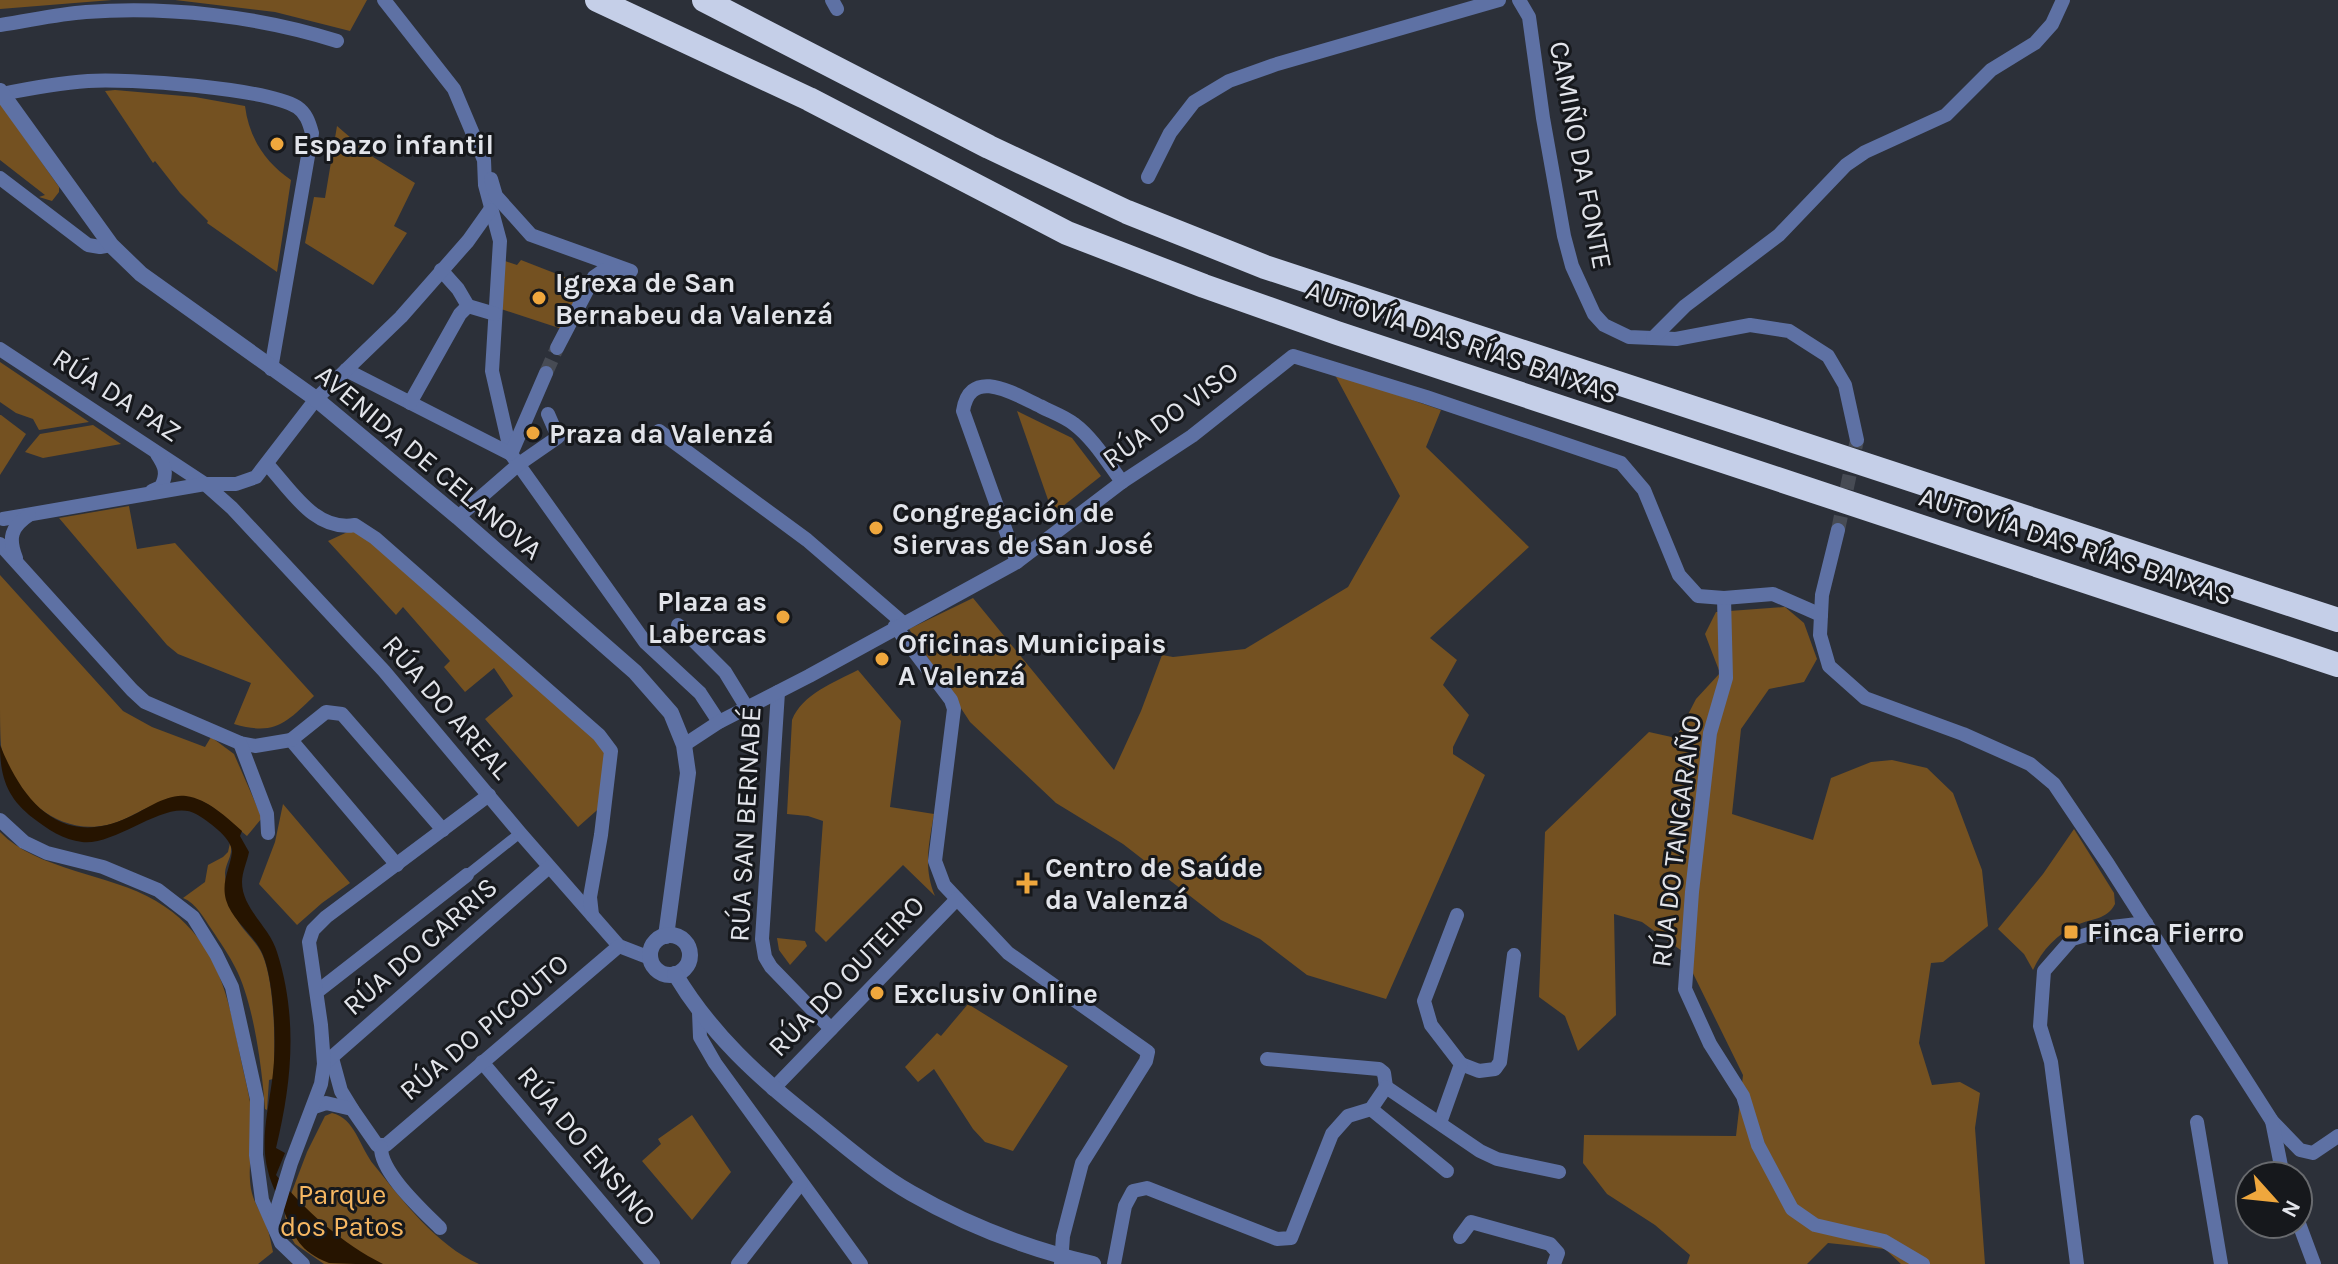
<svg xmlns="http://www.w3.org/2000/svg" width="2338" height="1264" viewBox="0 0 2338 1264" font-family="Karla,sans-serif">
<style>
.green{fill:#745121}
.water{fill:#261400}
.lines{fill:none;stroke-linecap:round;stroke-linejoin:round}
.minor-tunnel{stroke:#474b54;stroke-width:14;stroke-dasharray:14 7;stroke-linecap:butt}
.pedestrian{stroke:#5e71a4;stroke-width:10}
.minor{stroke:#5e71a4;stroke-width:14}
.tertiary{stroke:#5e71a4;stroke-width:16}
.motorway{stroke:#c5cfe8;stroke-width:24}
.poi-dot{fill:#efa73d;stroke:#16181c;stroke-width:3}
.labels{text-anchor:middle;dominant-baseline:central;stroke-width:6;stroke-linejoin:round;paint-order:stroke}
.poi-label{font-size:28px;font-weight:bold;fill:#e2e4ea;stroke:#16181c;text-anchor:start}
.street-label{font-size:28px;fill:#e2e4ea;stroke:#16181c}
.park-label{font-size:28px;fill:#f6b762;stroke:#16181c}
</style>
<rect width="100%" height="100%" fill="#2c3039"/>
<!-- green -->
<g class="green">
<polygon points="0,0 112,0 0,9"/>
<polygon points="175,0 367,0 350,31 275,12"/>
<path d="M115,90l80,7 50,9c4,32 20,56 46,74l-14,92 -70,-49 1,-2 -28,-28 -25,-32 -2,2 -48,-72z"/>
<polygon points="0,103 59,187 59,192 52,201 39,197 45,195 0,160"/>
<polygon points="337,126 373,157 415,183 394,226 407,233 373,285 305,243 314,197 325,198"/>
<polygon points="521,260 580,283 580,289 562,329 501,309 505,261 517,265"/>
<polygon points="0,362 89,422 39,430 33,419 16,413 0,402"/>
<polygon points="1334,373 1441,410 1426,447 1529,547 1430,638 1457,660 1443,685 1469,715 1453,747 1453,754 1485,775 1386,999 1307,975 1260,939 1221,920 1123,844 1056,803 970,722 909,629 973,598 1114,770 1141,711 1162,655 1173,657 1245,649 1348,587 1400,496"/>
<polygon points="1017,411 1072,438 1101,476 1053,514"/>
<polygon points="1,415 26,434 0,475 0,415"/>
<polygon points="93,425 121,444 43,458 25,452 40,434"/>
<path d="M129,506l8,43 38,-6 139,153c-28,27 -39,40 -80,28l17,-41 -73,-29 -11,-9 -108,-127z"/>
<polygon points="354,529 375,538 611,751 604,804 578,827 485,719 513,696 494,668 465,692 444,667 450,661 403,607 396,615 328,541"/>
<path d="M0,575l123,136 29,16 53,20 6,-10 23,17 28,64 -15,18c-37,-32 -51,-52 -100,-28 -13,6 -26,14 -40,17 -51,11 -95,-31 -106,-79 -1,-15 -1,-34 -1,-49 0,-41 0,-81 0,-122z"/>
<polygon points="1785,607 1804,623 1817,659 1804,682 1769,689 1741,729 1732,814 1813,840 1831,778 1871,762 1892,760 1927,768 1953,793 1982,870 1988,926 1943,962 1931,963 1919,1043 1932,1085 1960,1082 1980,1093 1975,1128 1985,1264 1901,1264 1885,1249 1828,1243 1807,1264 1687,1264 1690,1255 1655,1225 1607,1194 1583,1163 1584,1135 1736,1136 1743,1075 1682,951 1642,922 1614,914 1616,1015 1578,1051 1565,1016 1539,997 1545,832 1649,732 1676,738 1696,699 1720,673 1705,634 1716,612"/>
<path d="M858,670l43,51 -11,86 44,7c-5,29 -11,54 1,82l-32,-31 -77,77 -11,-11 8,-110 -15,-5 -21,-2 5,-94c10,-26 43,-38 66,-50z"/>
<polygon points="283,804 350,883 322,903 297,925 259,884 275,842"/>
<path d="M2074,829l40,64 1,11c-8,16 -23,14 -38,21 -20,9 -35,25 -44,45l-9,-16 -26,-25 45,-55z"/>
<path d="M0,832c38,39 109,41 156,69 59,35 72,91 84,154 4,20 10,41 12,61 2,24 -5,49 -1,73 3,16 12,25 16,39 3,7 4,16 6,24l-15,12h-258z"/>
<path d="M230,843c4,12 -4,18 -5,30 0,11 6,31 10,42 5,13 18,23 25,35 15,25 16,100 13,129l-4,1 -2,30 -2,-1c-3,-40 -11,-106 -30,-142 -6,-12 -15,-25 -23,-37 -8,-12 -16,-27 -29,-32l22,-16 3,-17 15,-8 5,-5z"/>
<polygon points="777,938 805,941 807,946 790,965 779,950"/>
<polygon points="968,1004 1068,1066 1013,1151 985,1142 973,1129 934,1069 918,1082 905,1067 937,1033 941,1036"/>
<path d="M332,1113c23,5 28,35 42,52 29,36 62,80 105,99h-155l-29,-20 -6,-10 -4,-18 6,-22 16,-42 18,-36z"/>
<polygon points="692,1115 731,1172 692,1220 642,1161 661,1144 658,1139"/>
</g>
<!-- water -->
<path class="water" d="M0,745c23,57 61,104 129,72 16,-7 38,-24 57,-21 22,3 40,21 56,35l-2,5 9,16c-2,10 -7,20 -7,30 0,27 28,45 35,70 21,66 15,130 -1,196l9,5 -9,22c29,36 67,69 107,89 -15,0 -39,0 -54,-1 -30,-12 -34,-25 -45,-52 -5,-13 -13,-26 -16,-40 -8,-29 0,-60 4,-90 5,-32 3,-96 -9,-126 -8,-20 -31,-34 -37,-55 -5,-19 4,-31 6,-48 1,-13 -25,-32 -36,-38 -29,-17 -79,32 -114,28 -18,-2 -35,-13 -49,-24 -26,-20 -33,-41 -33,-73z"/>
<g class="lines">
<!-- minor-tunnel -->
<g class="minor-tunnel">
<polyline points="546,373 557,348"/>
<polyline points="1838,530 1857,440"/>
</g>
<!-- pedestrian -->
<polyline class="pedestrian" points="467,875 520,833"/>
<!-- minor -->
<g class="minor">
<polyline points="384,0 454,89 484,160 485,185 500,241 492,371 511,454 645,642 700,693 719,722"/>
<polyline points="832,0 837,9"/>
<polyline points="1519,0 1529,17 1543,118 1564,236 1572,266 1594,314 1604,325 1629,337 1676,339 1750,325 1789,331 1828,356 1845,385 1857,440"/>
<path d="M0,25c28,-4 57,-11 86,-13 83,-6 171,4 251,29"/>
<path d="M2,94c29,-6 57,-11 86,-13 39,-3 177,7 209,26 9,6 12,15 15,26l-41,236"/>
<polyline points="1148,177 1170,133 1194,102 1229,81 1277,64 1499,0"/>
<polyline points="0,178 88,245 100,247 111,245"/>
<polyline points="491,179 496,196 531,235 631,271"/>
<polyline points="441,270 458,289 468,306"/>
<polyline points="1653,338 1685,306 1779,235 1846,165 1865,152 1946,115 1991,70 2035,43 2052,24 2063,0"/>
<polyline points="557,348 594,277 604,270 619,270"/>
<polyline points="0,349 205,484 232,508 384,671 520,833 619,946 650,958"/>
<polyline points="346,370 511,454 546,373"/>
<polyline points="410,403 460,314 468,306 495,314"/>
<polyline points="659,431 807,540 902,622"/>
<path d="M267,464c24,26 48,68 88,61l20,13 224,197 12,16 -10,84 -11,62 2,18"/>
<path d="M152,491l9,-4c7,-14 4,-21 -4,-33"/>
<polyline points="458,517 519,464 558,437 548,414"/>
<polyline points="3,519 205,484 236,484 256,477 316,399 401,317 468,241 490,210"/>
<polyline points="1838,530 1822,595 1820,635 1829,666 1865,698 1963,734 2030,764 2054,784 2108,864 2272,1121 2300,1150 2313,1153 2338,1136"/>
<polyline points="0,544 132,690 145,702 240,743 255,746 291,740 397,865"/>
<path d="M16,558c-8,-20 -5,-31 13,-43"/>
<path d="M1017,562l-54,-151c7,-46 53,-16 77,-5 11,6 24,10 34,18 19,14 34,39 48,58"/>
<polyline points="1724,598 1726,678 1710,733 1692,892 1685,989 1710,1044 1743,1096 1758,1145 1792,1209 1815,1225 1884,1241 1923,1264"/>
<polyline points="678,625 725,672 747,708"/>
<polyline points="895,626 951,700 954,709 935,861 944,885 1008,953 1148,1052 1146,1061 1082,1163 1063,1236 1061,1264"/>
<polyline points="778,692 762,939 765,957 771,967 831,1029"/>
<polyline points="291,740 326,712 342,714 443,830"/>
<polyline points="240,743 267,814 268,833"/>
<polyline points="684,745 719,722 809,676 1017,562 1122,482 1192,436 1293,356 1426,397 1621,463 1644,490 1679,575 1698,596 1724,598 1773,594 1821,615"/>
<polyline points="0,820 24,842 47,853 103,867 158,890 193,917 216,954 232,987 257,1099 256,1155 262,1200 281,1243 303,1264"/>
<polyline points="318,991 467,875"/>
<polyline points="699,1012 700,1037 715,1063 861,1264"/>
<polyline points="332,1058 341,1091 352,1109"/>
<polyline points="1267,1059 1379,1069 1384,1073 1386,1087"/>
<polyline points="482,1062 653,1264"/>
<polyline points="324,1064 549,867"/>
<polyline points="1461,1064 1479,1071 1495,1069 1500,1062 1514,955"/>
<polyline points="773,1089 957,899"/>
<polyline points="314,1107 326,1103 352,1109 377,1145 386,1145 619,946"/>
<polyline points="1371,1109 1447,1171"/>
<polyline points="2272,1121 2283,1176"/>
<polyline points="2197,1122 2221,1264"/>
<polyline points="1440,1123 1461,1064 1431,1025 1424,1001 1457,915"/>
<path d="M381,1147c-1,25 41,63 59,81"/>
<polyline points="2298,1221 2314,1264"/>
<polyline points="273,1222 291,1163 321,1084 324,1064 321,1025 309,942 313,930 326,917 489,795"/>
<polyline points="1460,1237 1471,1222 1550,1244 1558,1253 1554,1264"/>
<polyline points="738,1264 801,1183"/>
<polyline points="1114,1264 1125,1206 1133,1191 1147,1188 1277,1239 1291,1238 1332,1134 1348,1116 1371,1109 1386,1087 1480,1151 1497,1159 1559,1172"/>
<polyline points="2077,1264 2051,1062 2040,1026 2044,971 2072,939 2112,927 2146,923"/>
</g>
<!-- tertiary -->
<g class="tertiary">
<polyline points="0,91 111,245 141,274 316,399 458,517 635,672 671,713 684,745 688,773 666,936"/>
<circle cx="670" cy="955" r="20"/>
<path d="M675,974c36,60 83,103 138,146 31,25 63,53 98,73 57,33 118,56 182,71"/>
</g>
<!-- motorway -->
<g class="motorway">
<polyline points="597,0 809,99 1067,233 1204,286 1337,333 2338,665"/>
<polyline points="704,0 989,147 1127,212 1265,267 2338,620"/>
</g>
</g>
<!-- markers -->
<g class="poi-dot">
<circle cx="277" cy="144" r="8"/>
<circle cx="539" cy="298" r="8"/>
<circle cx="533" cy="433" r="8"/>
<circle cx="876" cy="528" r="8"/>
<circle cx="783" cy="617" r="8"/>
<circle cx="882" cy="659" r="8"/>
<path d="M1023 871h8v8h8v8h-8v8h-8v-8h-8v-8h8z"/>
<rect x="2063" y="924" width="16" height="16" rx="4"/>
<circle cx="877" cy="993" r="8"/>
</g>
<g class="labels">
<!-- poi labels -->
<g class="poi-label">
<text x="293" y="144">Espazo infantil</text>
<text x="555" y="282">Igrexa de San<tspan x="555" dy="32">Bernabeu da Valenzá</tspan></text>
<text x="549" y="433">Praza da Valenzá</text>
<text x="892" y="512">Congregación de<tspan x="892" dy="32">Siervas de San José</tspan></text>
<text x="767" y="601" text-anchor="end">Plaza as<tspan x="767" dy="32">Labercas</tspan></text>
<text x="898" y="643">Oficinas Municipais<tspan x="898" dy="32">A Valenzá</tspan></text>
<text x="1045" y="867">Centro de Saúde<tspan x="1045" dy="32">da Valenzá</tspan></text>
<text x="2087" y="932">Finca Fierro</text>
<text x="893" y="993">Exclusiv Online</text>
</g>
<!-- street labels -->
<g class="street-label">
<text transform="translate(1581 155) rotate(79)">CAMIÑO DA FONTE</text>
<text transform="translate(1462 342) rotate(19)">AUTOVÍA DAS RÍAS BAIXAS</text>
<text transform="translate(117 395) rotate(33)">RÚA DA PAZ</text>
<text transform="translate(1170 415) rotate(-36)">RÚA DO VISO</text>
<text transform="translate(429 462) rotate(40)">AVENIDA DE CELANOVA</text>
<text transform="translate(2076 546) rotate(18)">AUTOVÍA DAS RÍAS BAIXAS</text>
<text transform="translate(447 707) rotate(49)">RÚA DO AREAL</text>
<text transform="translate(745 824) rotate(-87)">RÚA SAN BERNABÉ</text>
<text transform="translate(1676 841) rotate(-83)">RÚA DO TANGARAÑO</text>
<text transform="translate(420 946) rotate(-41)">RÚA DO CARRIS</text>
<text transform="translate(846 976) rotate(-46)">RÚA DO OUTEIRO</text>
<text transform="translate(484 1027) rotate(-40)">RÚA DO PICOUTO</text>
<text transform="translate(587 1146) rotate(50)">RÚA DO ENSINO</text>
</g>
<!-- park labels -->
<g class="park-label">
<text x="342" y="1194">Parque<tspan x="342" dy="32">dos Patos</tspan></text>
</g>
</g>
<!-- north arrow -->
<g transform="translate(2274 1200) rotate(117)"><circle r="38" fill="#16181c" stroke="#686a6e" stroke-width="2"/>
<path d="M0-6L14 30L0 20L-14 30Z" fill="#efa73d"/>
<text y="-12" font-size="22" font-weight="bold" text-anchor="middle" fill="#e2e4ea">N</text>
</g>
</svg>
